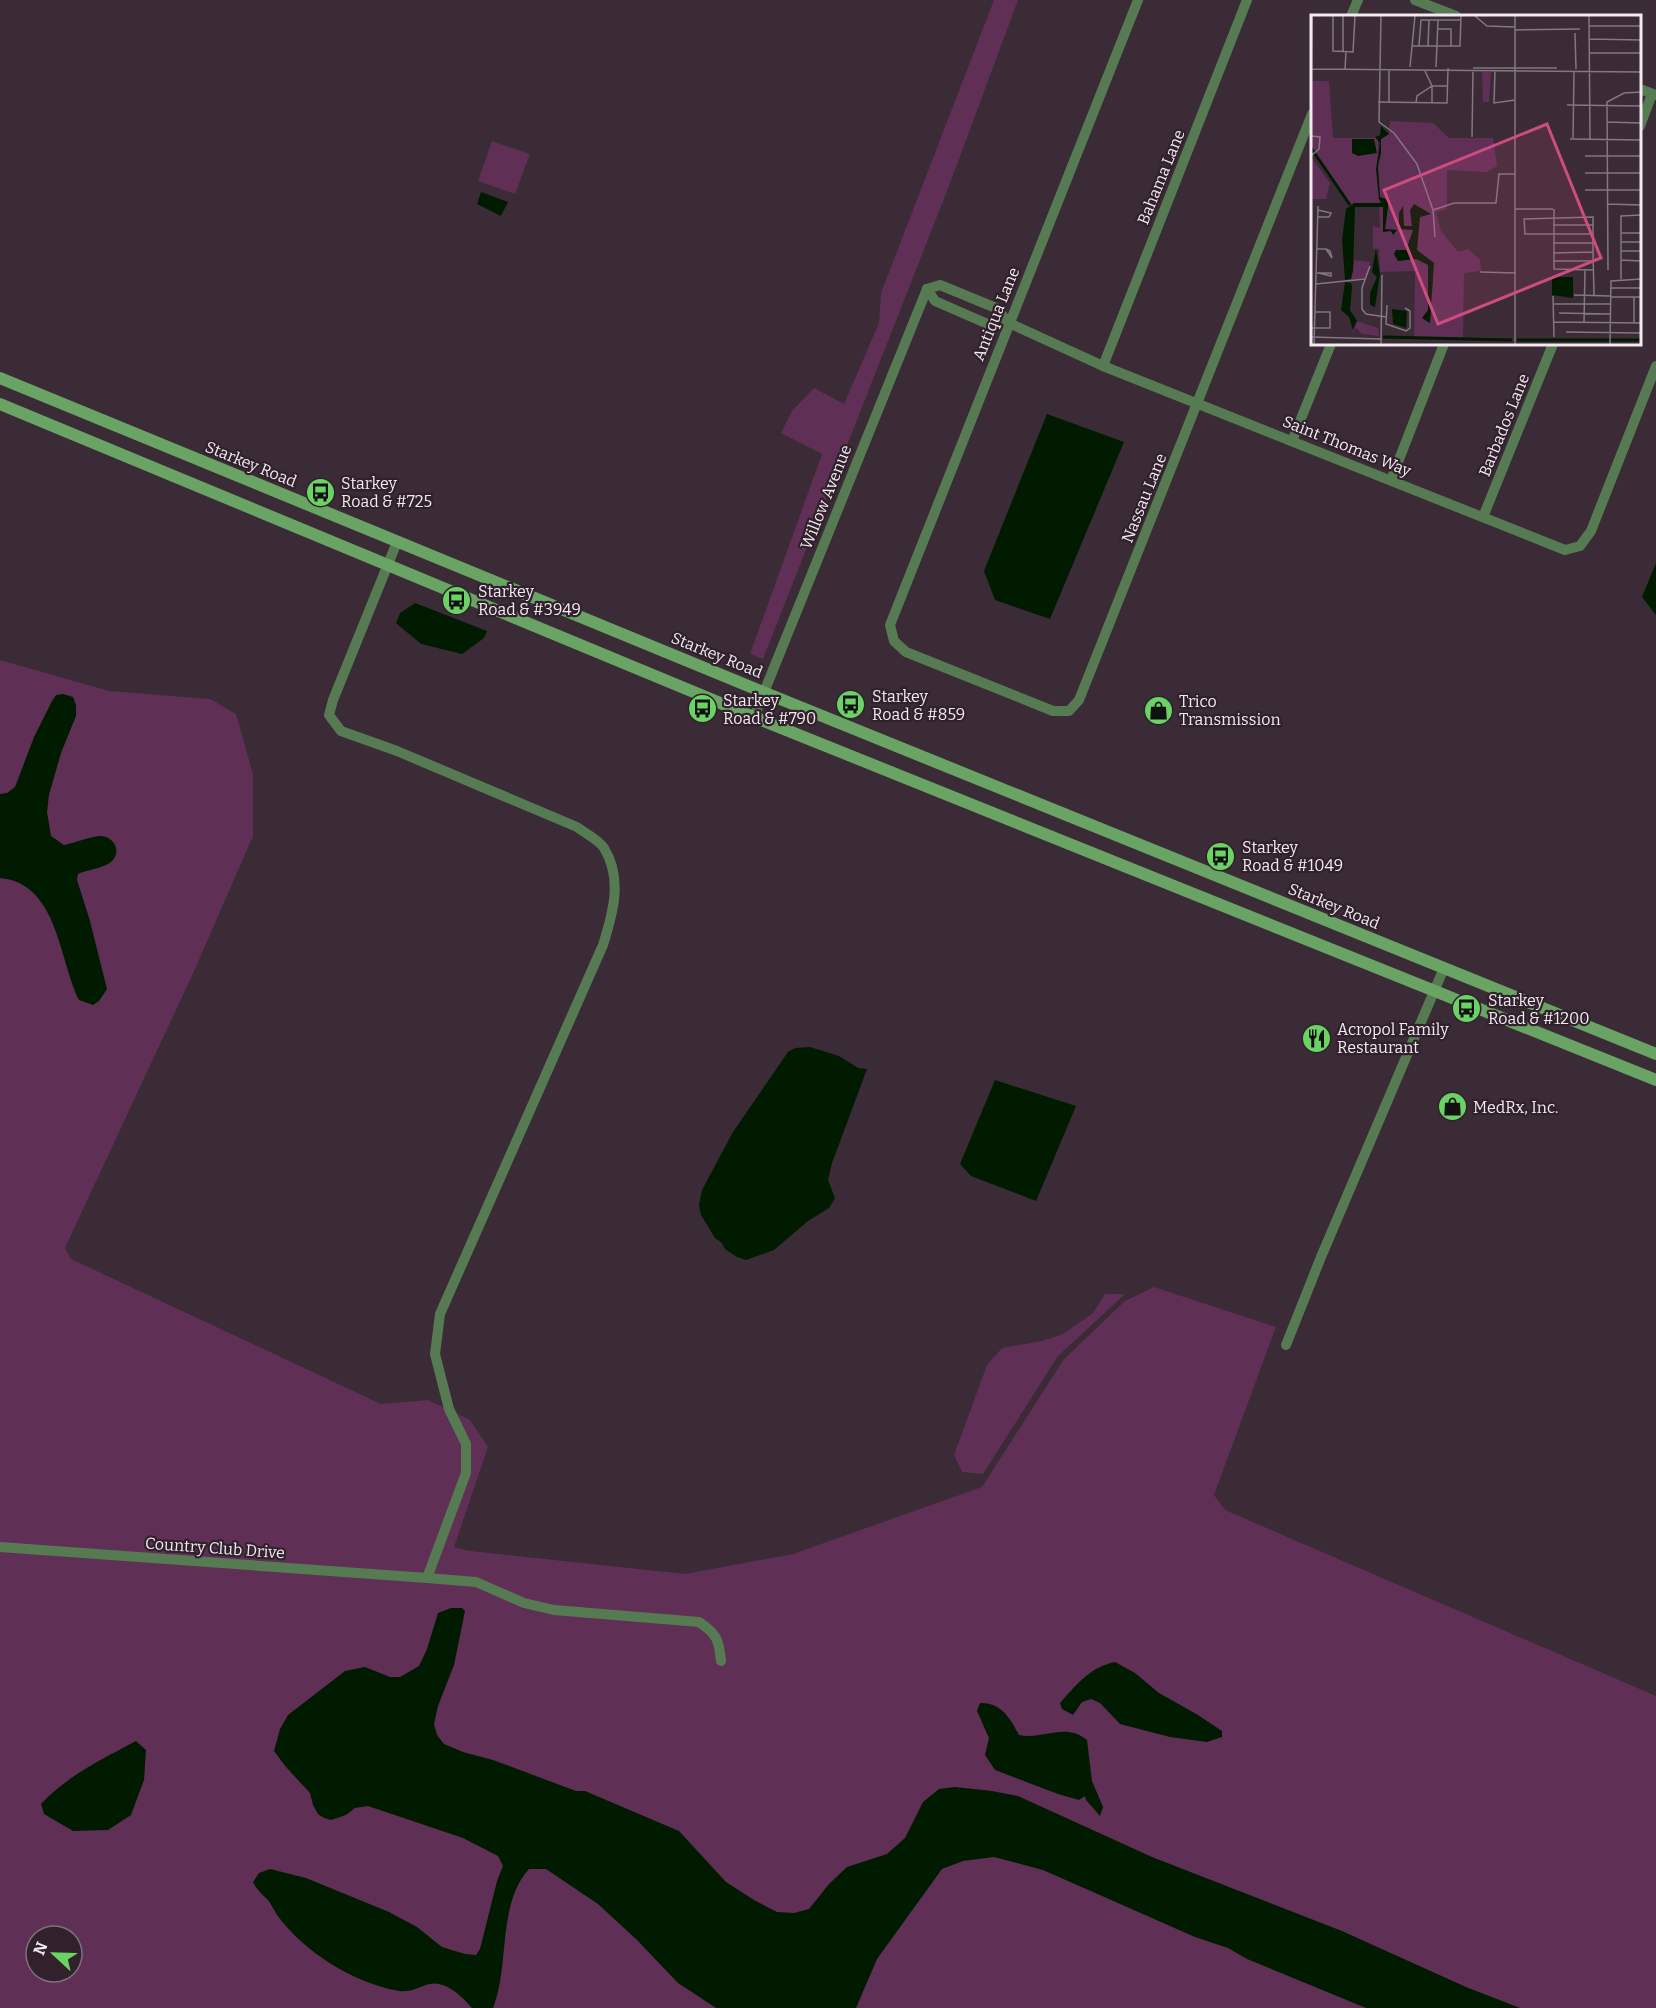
<svg xmlns="http://www.w3.org/2000/svg" width="1656" height="2008" viewBox="0 0 1656 2008" font-family="Bitter,serif">
<style>
.green{fill:#602f56;fill-rule:evenodd}
.water{fill:#011b01}
.lines{fill:none;stroke-linecap:round;stroke-linejoin:round}
.minor{stroke:#567b53;stroke-width:10}
.secondary{stroke:#69a465;stroke-width:12}
.labels{text-anchor:middle;dominant-baseline:central;stroke-width:4.5;stroke-linejoin:round;paint-order:stroke}
.street-label{font-size:16px;fill:#f3e9f0;stroke:#30212c}
.poi-label{font-size:16px;fill:#f3e9f0;stroke:#30212c;text-anchor:start}
.inset-river{fill:none;stroke:#011b01;stroke-width:3}
.inset-road{fill:none;stroke:#847780;stroke-width:1.5}
.view{fill:#ce4c80;fill-opacity:0.15;stroke:#ce4c80;stroke-width:3}
.inset-edge{fill:none;stroke:#f3e9f0;stroke-width:3}
</style>
<rect width="100%" height="100%" fill="#3a2b36"/>
<!-- green -->
<g class="green">
<polygon points="994,0 1018,0 949,186 763,659 750,654 822,454 781,433 792,411 814,388 844,404 879,323 881,293"/>
<polygon points="492,141 530,154 515,194 478,181"/>
<path d="M0,660l109,31 101,8 26,15 17,60v62l-58,133 -130,279 6,11 310,145 47,-4 42,20 18,27 -34,100 16,4 215,23 108,-20 189,-67 82,-128 61,-58 29,-14 122,40 -62,168 11,15 431,186v312h-1656zM36,1936h36v36h-36z"/>
<polygon points="1105,1294 1125,1294 1058,1356 983,1474 962,1472 954,1455 987,1365 1002,1348 1042,1341 1063,1334 1093,1313"/>
</g>
<!-- water -->
<g class="water">
<polygon points="481,192 508,202 501,216 477,204"/>
<polygon points="1047,414 1124,442 1050,619 995,600 984,571"/>
<polygon points="1656,563 1656,615 1642,597"/>
<polygon points="415,603 487,631 484,638 462,654 421,644 396,623 400,613"/>
<path d="M63,694l10,3 3,8v11l-15,37 -12,42 -2,17 4,24 13,9c11,-2 27,-9 37,-9 13,1 20,14 12,24 -8,9 -25,9 -35,14l-1,6 13,41 17,68 -8,12 -6,4 -14,-5c-20,-40 -21,-117 -79,-122v-84l7,-1 8,-6 19,-50 18,-36 4,-6z"/>
<polygon points="810,1047 839,1056 858,1068 867,1069 832,1163 828,1180 835,1198 829,1208 808,1221 774,1250 746,1260 737,1257 725,1249 722,1243 715,1238 701,1215 699,1205 702,1190 733,1132 788,1052 795,1048"/>
<polygon points="995,1080 1076,1106 1036,1201 971,1176 960,1164"/>
<path d="M451,1608h11l3,3 -11,54 -16,41 -4,18 3,11 7,9 19,8 30,8 83,31h9l94,40 47,51 28,18 23,12 17,1 15,-4 20,-25 18,-17 40,-13 18,-16 18,-36 16,-13 16,-2 37,4 26,5 134,61 190,74 124,56 54,21h-154l-119,-49 -19,-11 -33,-11 -152,-67 -49,-13 -31,4 -21,8 -65,90 -21,49h-140l-38,-25 -41,-43 -39,-36 -52,-35h-17c-32,35 -19,97 -36,139h-21c-9,-11 -27,-28 -42,-24 -10,2 -19,9 -31,7 -45,-8 -94,-38 -122,-76 -3,-5 -6,-11 -9,-15 -6,-6 -11,-10 -15,-18l6,-9 11,-4 36,9 83,34 28,15 25,20 23,7 11,1 4,-6 17,-68 6,-15 -5,-10 -35,-18 -95,-32 -13,2 -9,7 -15,5 -7,-2 -6,-4 -5,-9 -3,-12 -24,-26 -12,-16 6,-22 8,-14 57,-44 20,-4 25,10h10l19,-11 8,-17 11,-36z"/>
<path d="M1115,1662l20,11 24,20 39,22 24,16v6l-15,5 -37,-5 -50,-13 -20,-21 -9,-4 -9,3 -9,13 -11,-6 -2,-6c16,-18 30,-36 55,-41z"/>
<path d="M980,1703c21,-1 30,15 39,32 25,5 46,-13 68,5l5,41 11,26 -3,9 -14,-16 -1,-4 -6,4 -21,-6 -63,-24 -10,-15 4,-17 -12,-27z"/>
<path d="M136,1741l10,9 -2,30 -13,35 -23,15 -35,1 -29,-17 -3,-10c26,-28 61,-45 95,-63z"/>
</g>
<g class="lines">
<!-- minor -->
<g class="minor">
<polyline points="1138,0 890,625 894,641 906,652 1053,711 1069,711 1079,700 1312,114"/>
<polyline points="1415,0 1456,16"/>
<polyline points="1351,16 1358,0"/>
<polyline points="1640,89 1656,95"/>
<polyline points="1640,126 1652,94"/>
<polyline points="927,289 935,301 990,325 1009,323 1103,366 1565,550 1580,546 1591,531 1656,366"/>
<polyline points="927,289 940,285 996,308 1009,323"/>
<polyline points="1103,366 1247,0"/>
<polyline points="1292,441 1331,344"/>
<polyline points="1391,480 1444,344"/>
<polyline points="1483,517 1553,344"/>
<polyline points="754,717 927,289"/>
<polyline points="1286,1345 1321,1257 1444,968"/>
<path d="M0,1547l427,31 39,-105v-29l-17,-35 -14,-55 5,-40 163,-369c10,-32 20,-66 1,-97 -5,-8 -19,-15 -27,-21l-180,-76 -56,-20 -12,-16 4,-15 64,-158"/>
<path d="M427,1578l49,4 48,21 30,7 145,12c18,12 20,18 22,39"/>
</g>
<!-- secondary -->
<g class="secondary">
<polyline points="0,378 763,692 1656,1054"/>
<polyline points="0,404 754,717 1656,1080"/>
</g>
</g>
<!-- icons -->
<defs>
<symbol id="bus-disc" viewBox="-11 -11 22 22"><circle r="9.5" fill="#6ad364" stroke="#30212c"/><path d="M-5-6H5V4H4V6H2V4H-2V6H-4V4H-5ZM-3.5-4V0h7V-4ZM-3.5 1.2v1.5H-2V1.2ZM2 1.2v1.5H3.5V1.2Z" fill="#111"/></symbol>
<symbol id="shop-disc" viewBox="-11 -11 22 22"><circle r="9.5" fill="#6ad364" stroke="#30212c"/><path d="M-5-2.5h2.3a2.7 3.5 0 0 1 5.4 0H5L5.5 6h-11ZM-1.5-2.5h3a1.5 2.3 0 0 0-3 0Z" fill="#111"/></symbol>
<symbol id="restaurant-disc" viewBox="-11 -11 22 22"><circle r="9.5" fill="#6ad364" stroke="#30212c"/><path d="M-5-6h1v4h1v-4h1v4h1v-4h1v5L-1.5 .5V6h-2V.5L-5-1ZM5-6V6H3V1.5H1.5Q1.5-4 5-6Z" fill="#111"/></symbol>
</defs>
<g fill-rule="evenodd">
<use href="#bus-disc" x="304" y="476" width="33" height="33"/>
<use href="#bus-disc" x="440" y="584" width="33" height="33"/>
<use href="#bus-disc" x="834" y="688" width="33" height="33"/>
<use href="#bus-disc" x="686" y="692" width="33" height="33"/>
<use href="#shop-disc" x="1142" y="694" width="33" height="33"/>
<use href="#bus-disc" x="1204" y="840" width="33" height="33"/>
<use href="#bus-disc" x="1450" y="992" width="33" height="33"/>
<use href="#restaurant-disc" x="1300" y="1022" width="33" height="33"/>
<use href="#shop-disc" x="1436" y="1090" width="33" height="33"/>
</g>
<g class="labels">
<!-- street labels -->
<g class="street-label">
<text transform="translate(1161 177) rotate(-68)">Bahama Lane</text>
<text transform="translate(996 314) rotate(-68)">Antiqua Lane</text>
<text transform="translate(1504 425) rotate(-68)">Barbados Lane</text>
<text transform="translate(1347 446) rotate(22)">Saint Thomas Way</text>
<text transform="translate(251 464) rotate(22)">Starkey Road</text>
<text transform="translate(826 497) rotate(-68)">Willow Avenue</text>
<text transform="translate(1144 498) rotate(-68)">Nassau Lane</text>
<text transform="translate(717 655) rotate(22)">Starkey Road</text>
<text transform="translate(1334 906) rotate(22)">Starkey Road</text>
<text transform="translate(215 1548) rotate(4)">Country Club Drive</text>
</g>
<!-- poi labels -->
<g class="poi-label">
<text x="341" y="483">Starkey<tspan x="341" dy="18">Road &amp; #725</tspan></text>
<text x="478" y="591">Starkey<tspan x="478" dy="18">Road &amp; #3949</tspan></text>
<text x="872" y="696">Starkey<tspan x="872" dy="18">Road &amp; #859</tspan></text>
<text x="723" y="700">Starkey<tspan x="723" dy="18">Road &amp; #790</tspan></text>
<text x="1179" y="701">Trico<tspan x="1179" dy="18">Transmission</tspan></text>
<text x="1242" y="847">Starkey<tspan x="1242" dy="18">Road &amp; #1049</tspan></text>
<text x="1488" y="1000">Starkey<tspan x="1488" dy="18">Road &amp; #1200</tspan></text>
<text x="1337" y="1029">Acropol Family<tspan x="1337" dy="18">Restaurant</tspan></text>
<text x="1473" y="1107">MedRx, Inc.</text>
</g>
</g>
<!-- overview -->
<g transform="translate(1311 15)">
<rect width="330" height="330" fill="#3a2b36"/>
<path d="M171,57h9l-2,30h-6zM1,66h17l4,57h45l1,65 -29,2 -39,-57zM79,106l43,2 16,15h44l4,28 -10,6 -40,-2v39l-11,3 5,19 17,21 10,-3 12,11 1,11 -17,2 -1,65 -49,-1 1,-66 -35,1 -1,-23h-6v-23l7,2 -2,-62 3,-27 8,-5zM0,142l19,26 -4,16h-15zM43,245l16,2 -1,8 -4,8 -20,2 8,-9zM46,306l21,7 1,8 -17,-2 -6,-6 -5,7z" fill="#602f56"/>
<path d="M70,111l8,8 -8,5v14l-3,13 2,31 9,3 -4,29 12,1 -4,5 -2,-4 -8,1v-25h-28l-2,64 -2,8 -6,1 -3,-40 4,-31 8,-6h27l-2,-4 -3,-30 4,-26 -5,-6 5,-2zM41,124h22l3,14 -19,3 -6,-3zM103,189l17,10 -11,3 -3,33 17,13 -4,60 -8,-5 6,-8v-45l-12,-6 -18,2 -4,-7 2,-4h10l7,-20 -14,-1v-16l4,-7 1,20h8l-2,-16zM65,233l4,26 -5,33 -5,-2v-12l7,-16 -5,-5zM241,262h21v21l-21,-3zM34,267l6,1 1,4 -2,23 7,11 -4,9 -4,-13 -8,-7zM81,294l15,2 -1,17 -13,-4z" fill="#011b01"/>
<path class="inset-river" d="M0,133l39,57M72,322l129,3M206,325h124"/>
<path class="inset-road" d="M22,1v35l20,1 2,-36M70,1l-2,106 15,11 23,31 16,46 21,-7h42l3,-29h16M164,1l12,10 28,1M204,1v328M278,1l1,123M278,11h52M127,14h13v17M204,15l65,-1M264,18l1,36M278,24l52,1M101,31h48l1,-30M108,31l2,-26h39M117,31l1,-26M32,36v-35M278,38h52M99,52l5,-51M125,52l2,-47M162,53h84M0,54l330,3M34,55l1,-19M78,55v33M114,56l7,15v17M184,56l-1,32 21,-3M67,87l69,1 1,-35M105,88l1,-7 15,-10h15M256,90l74,1M0,91l1,-90M296,107l34,1M0,121l9,1 -1,12 -7,6M161,122l1,-66M262,123l1,-67M259,124l71,1M274,141h56M274,158h56M274,175h56M296,189l34,1M204,194h38M243,194v60l40,1M122,195l2,27M6,202h12l2,-4 -13,-3M242,210h40M310,218h20M282,219h-68l-1,-15 69,-2v35l1,43M310,227h20M242,228h40M6,234h9l4,2 2,7 -6,-9M310,236h20M242,238l40,-1M310,245l20,1M243,246h39M59,251l-8,22v21l4,5 20,3M297,255l-1,-168 17,-9 17,-1M169,257l36,1M6,258h14v3l-12,-3M310,264v-63l20,-1M5,269l49,-5M299,273h31M263,280l36,1M242,281l1,41M299,282h31M323,282v26M243,289h56M76,290l-1,19 20,7 4,-3v-17l-5,-3M248,298l51,1M243,307l87,1M273,307l1,-52M0,313h19v-16h-15M255,317l75,1M0,322l70,2M3,329l4,-138M70,329l1,-69M299,329l1,-63 30,-2"/>
<path class="view" d="M236,109l54,134 -163,66 -54,-134z"/>
<rect width="330" height="330" class="inset-edge"/>
</g>
<!-- north arrow -->
<g transform="translate(54 1954) rotate(292)"><circle r="28" fill="#30212c" stroke="#7e717a" stroke-width="1.5"/>
<path d="M0-4.5L10 22L0 15L-10 22Z" fill="#6ad364"/>
<text y="-9" font-size="16" font-weight="bold" text-anchor="middle" fill="#f3e9f0">N</text>
</g>
</svg>
